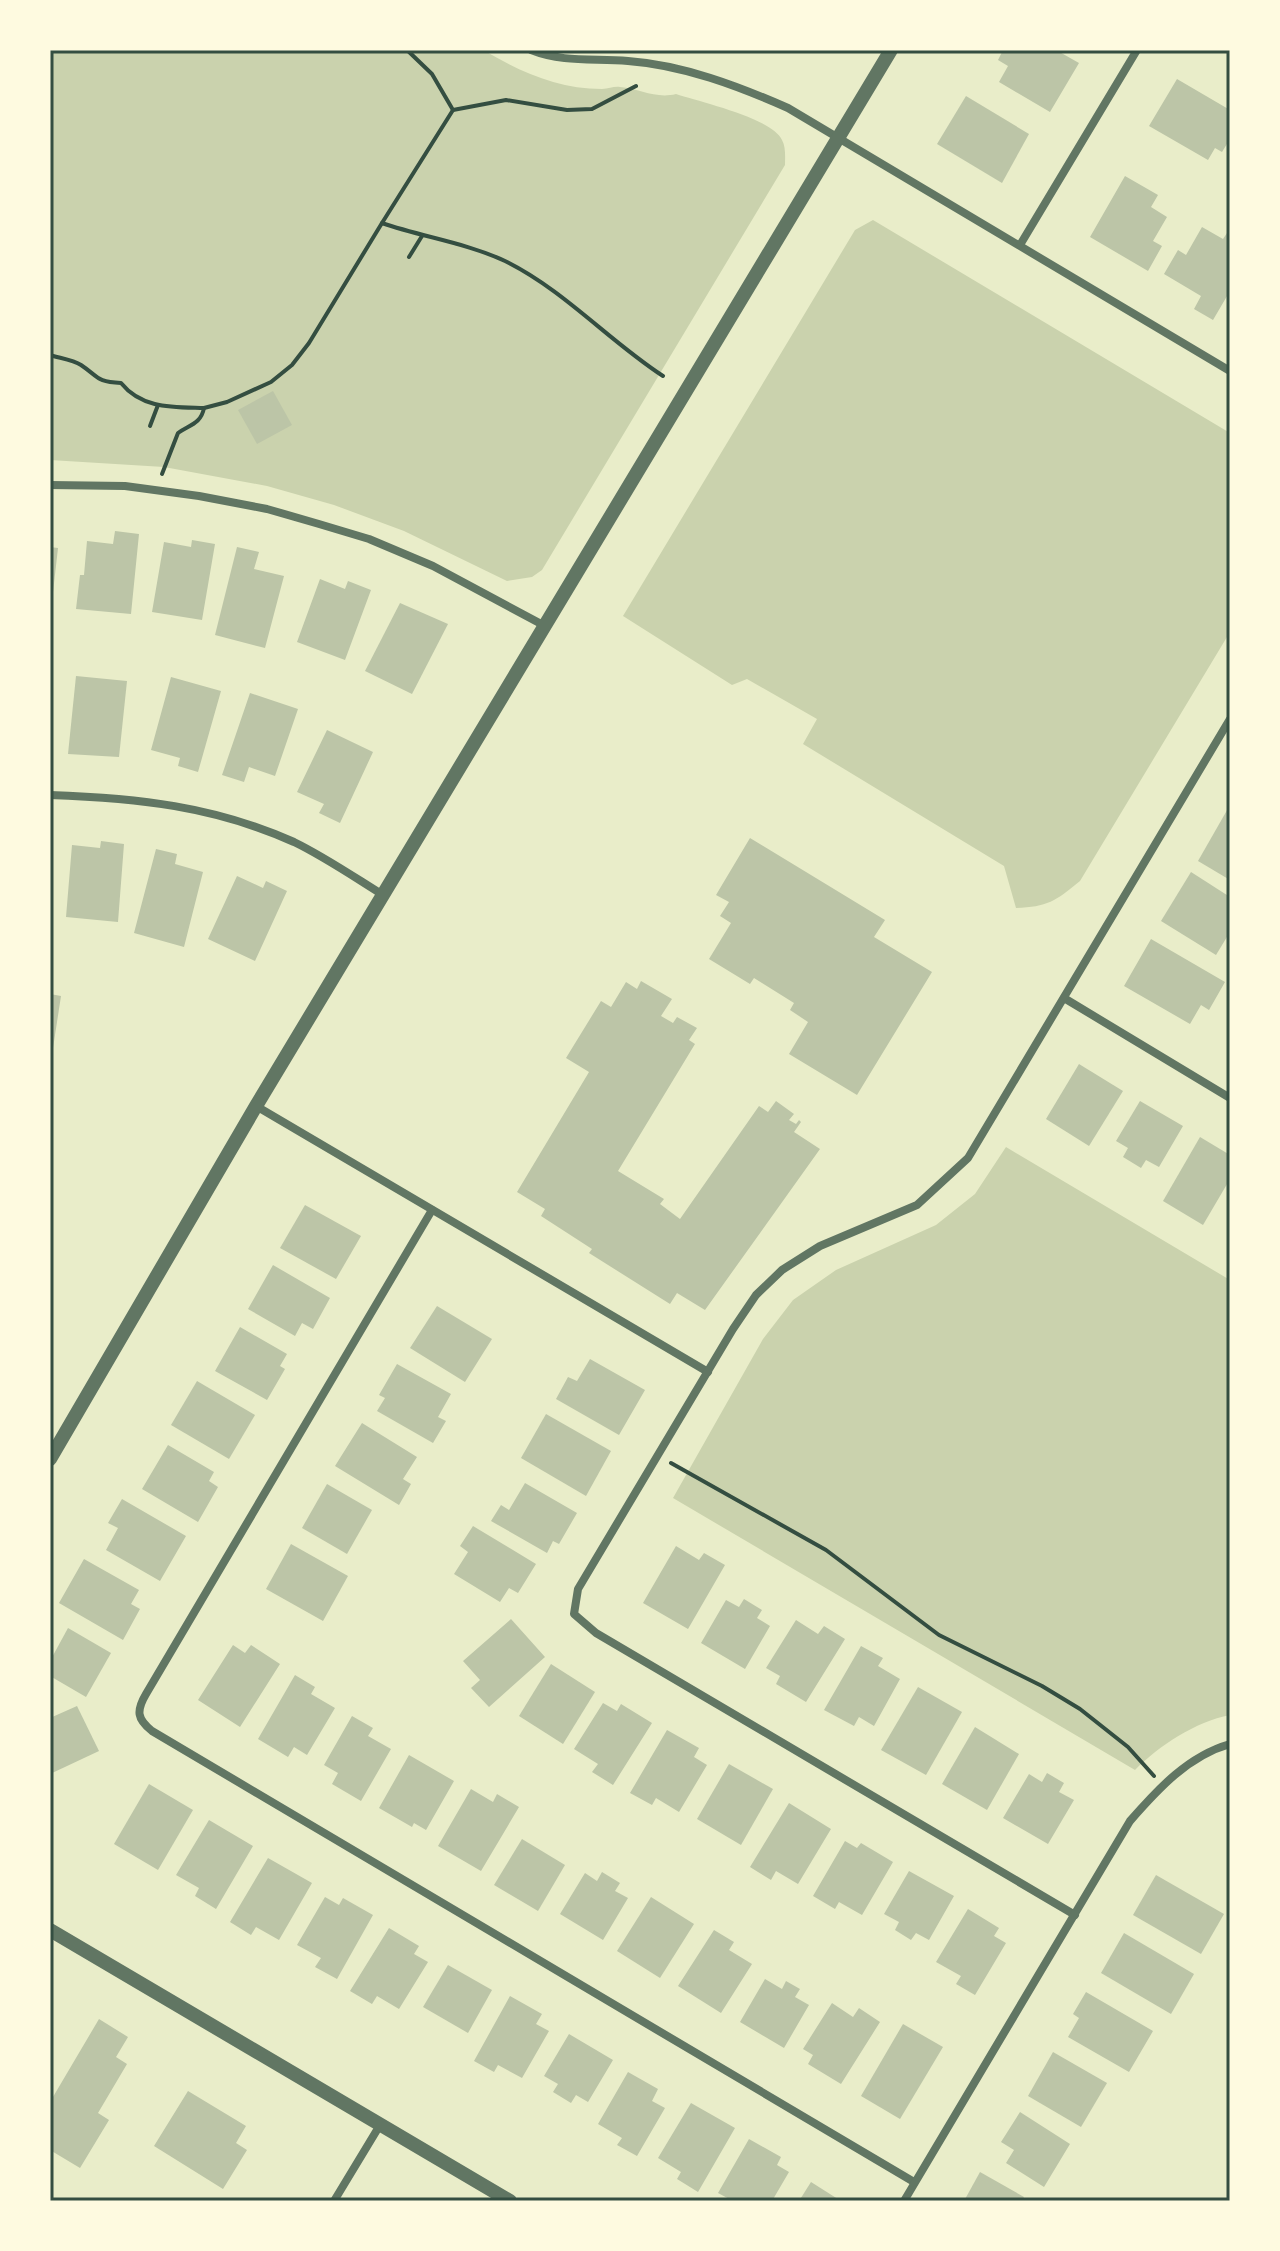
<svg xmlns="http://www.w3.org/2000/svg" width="1280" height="2251" viewBox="0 0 1280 2251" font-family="'PT Sans',sans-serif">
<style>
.green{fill:#cad2ad}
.building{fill:#bcc5a7}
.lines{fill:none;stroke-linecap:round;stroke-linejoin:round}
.path{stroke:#344e41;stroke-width:4}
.minor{stroke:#617663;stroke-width:8}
.tertiary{stroke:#617663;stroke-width:14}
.neatline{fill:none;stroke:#344e41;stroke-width:3}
</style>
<rect width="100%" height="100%" fill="#e9edc9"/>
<!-- green -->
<g class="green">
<path d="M50,50h433c38,22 75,39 119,39 7,0 12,-3 18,-2 20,2 36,12 56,7 24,8 96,24 106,46 4,7 3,18 3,25l-243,405 -10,7 -25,4 -103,-50 -70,-26 -67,-19 -103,-19 -114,-7z"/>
<path d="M873,220l357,213v199l-150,249c-24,20 -33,26 -64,27l-12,-42 -201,-122 14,-25 -70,-40 -15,6 -109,-69 232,-386z"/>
<path d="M1006,1147l224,133v435c-35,7 -70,30 -95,55l-462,-272 90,-159 30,-39 43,-30 100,-45 39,-31z"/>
</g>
<!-- building -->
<g class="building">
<polygon points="1003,50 1056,50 1079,63 1050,112 999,82 1008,66 998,60"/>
<polygon points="1177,79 1230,110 1230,139 1222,152 1215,148 1208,160 1149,126"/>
<polygon points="966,96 1029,134 1002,183 937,144"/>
<polygon points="1125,176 1158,195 1151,207 1167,217 1153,241 1162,246 1148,271 1090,237"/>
<polygon points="1202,227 1223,239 1227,233 1230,234 1230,291 1213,320 1194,309 1201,296 1164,274 1178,250 1186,255"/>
<polygon points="273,391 292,425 257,444 238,410"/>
<polygon points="115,531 139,534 131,614 76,609 80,575 84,575 87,541 113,544"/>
<polygon points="192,540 215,544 202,620 152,612 164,542 191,547"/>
<polygon points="50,547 58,548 52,601 50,601"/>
<polygon points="237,547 259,552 254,569 284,576 265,648 215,635"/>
<polygon points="320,579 345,589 348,581 371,590 345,660 297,642"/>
<polygon points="400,603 448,624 412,694 365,671"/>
<polygon points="76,676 127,681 119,757 68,754"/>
<polygon points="171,677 221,691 198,772 178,766 180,758 151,750"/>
<polygon points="250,693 298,709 275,776 249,767 244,782 222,775"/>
<polygon points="327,730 373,752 340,823 319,813 324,804 297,792"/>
<polygon points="1230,805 1230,880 1198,861"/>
<polygon points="750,838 885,920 874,937 932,972 857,1095 789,1054 808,1022 790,1010 794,1003 754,978 750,984 709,959 731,923 720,916 729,902 716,895"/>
<polygon points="101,841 124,844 118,922 66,917 72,845 100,848"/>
<polygon points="156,849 177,854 175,864 203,872 184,947 134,933"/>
<polygon points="1191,872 1230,897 1230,932 1216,955 1161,921"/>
<polygon points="237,876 263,888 266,881 287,891 255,961 208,939"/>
<polygon points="1151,939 1225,982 1209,1010 1201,1005 1190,1024 1124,986"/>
<polygon points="641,981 672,999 661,1016 673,1023 677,1017 697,1028 689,1040 695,1044 618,1171 664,1199 660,1204 680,1219 759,1106 768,1112 776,1101 794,1114 789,1120 796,1124 799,1120 801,1122 794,1132 820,1149 705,1310 677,1293 670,1304 589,1253 592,1249 541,1216 545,1209 517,1192 589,1072 566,1058 601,1001 611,1007 626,982 637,989"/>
<polygon points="50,994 61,996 53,1048 50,1048"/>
<polygon points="1079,1064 1123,1091 1089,1146 1046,1119"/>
<polygon points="1140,1101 1183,1126 1159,1167 1146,1160 1141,1168 1123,1157 1128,1148 1116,1141"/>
<polygon points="1200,1137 1230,1155 1230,1179 1203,1225 1163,1201"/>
<polygon points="305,1205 361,1236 336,1279 280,1248"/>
<polygon points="273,1265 330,1298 313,1329 302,1323 295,1336 248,1309"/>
<polygon points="437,1306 492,1339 465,1382 410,1348"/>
<polygon points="240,1327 287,1354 280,1366 285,1369 267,1400 215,1371"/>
<polygon points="590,1359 645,1390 619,1435 556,1399 568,1377 577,1381"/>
<polygon points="397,1364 451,1394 438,1417 446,1421 433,1443 377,1411 385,1398 379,1395"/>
<polygon points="197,1381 255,1415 229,1459 171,1425"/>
<polygon points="546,1414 611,1451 586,1496 521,1458"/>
<polygon points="362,1423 417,1457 403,1479 411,1484 399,1505 335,1466"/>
<polygon points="168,1445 214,1472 209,1481 218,1487 198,1522 142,1489"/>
<polygon points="525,1483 577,1513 559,1544 553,1541 547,1553 491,1521 501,1505 509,1510"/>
<polygon points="327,1484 372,1510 347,1554 302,1528"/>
<polygon points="122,1499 186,1536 160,1581 106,1550 118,1528 108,1523"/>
<polygon points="473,1526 536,1564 518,1593 509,1588 500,1602 454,1574 468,1552 460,1546"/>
<polygon points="291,1544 348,1576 323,1621 266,1589"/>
<polygon points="676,1546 699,1560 704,1553 725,1565 688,1629 643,1603"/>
<polygon points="84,1559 139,1590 131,1604 140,1609 123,1640 59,1603"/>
<polygon points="744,1599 762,1610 757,1618 770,1626 745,1669 701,1643 726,1600 739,1607"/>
<polygon points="511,1619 545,1657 489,1707 471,1688 480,1680 463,1661"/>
<polygon points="796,1620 818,1634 824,1626 845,1639 806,1702 776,1684 780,1676 766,1668"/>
<polygon points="68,1628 111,1653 86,1697 50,1676 50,1661"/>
<polygon points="233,1645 245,1653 251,1645 280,1664 240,1727 198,1700"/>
<polygon points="861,1646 883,1658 878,1666 900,1679 874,1726 859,1717 854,1726 824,1710"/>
<polygon points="551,1664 595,1692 563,1744 519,1716"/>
<polygon points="295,1675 315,1687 311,1694 335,1708 307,1755 294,1747 288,1757 258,1739"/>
<polygon points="918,1687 962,1712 926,1775 881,1750"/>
<polygon points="603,1703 617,1711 621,1704 652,1723 613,1785 592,1772 598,1764 574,1749"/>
<polygon points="77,1706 99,1751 50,1774 50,1718"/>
<polygon points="352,1716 373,1728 368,1736 391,1749 361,1801 332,1784 338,1773 324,1765"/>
<polygon points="975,1727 1019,1754 987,1810 942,1784"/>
<polygon points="667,1730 699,1748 694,1757 707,1765 679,1812 656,1798 652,1805 630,1793"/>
<polygon points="409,1755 454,1781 426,1830 414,1823 412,1827 379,1808"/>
<polygon points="729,1764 773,1789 741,1845 697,1819"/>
<polygon points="1047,1773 1064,1783 1059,1792 1074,1800 1048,1844 1003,1818 1029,1774 1042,1782"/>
<polygon points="149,1784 193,1810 158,1870 114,1844"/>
<polygon points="471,1789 493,1802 497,1794 519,1807 481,1871 438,1846"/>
<polygon points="789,1803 831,1829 798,1884 776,1871 771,1880 750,1867"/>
<polygon points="209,1820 253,1846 216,1909 195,1896 199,1888 176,1875"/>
<polygon points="522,1839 565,1865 538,1911 494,1885"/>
<polygon points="845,1841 857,1848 861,1843 893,1862 862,1915 839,1902 835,1909 813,1896"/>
<polygon points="268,1858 312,1883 279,1940 256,1927 251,1935 230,1922"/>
<polygon points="909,1871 954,1896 929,1940 916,1933 911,1940 895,1930 899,1922 884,1914"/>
<polygon points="602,1872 620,1883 615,1891 628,1898 603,1940 560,1914 585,1873 597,1881"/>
<polygon points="1156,1875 1224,1914 1201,1954 1133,1915"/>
<polygon points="325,1897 339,1905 343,1898 373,1915 337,1979 315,1967 321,1958 297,1945"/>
<polygon points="651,1897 694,1924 660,1978 617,1951"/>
<polygon points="968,1909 999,1928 994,1936 1006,1943 975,1995 956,1984 961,1976 936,1962"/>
<polygon points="389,1928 419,1946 414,1954 428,1962 399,2009 377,1996 372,2004 350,1991"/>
<polygon points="714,1930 734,1942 729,1950 752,1964 721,2013 678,1986"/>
<polygon points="1124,1933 1194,1974 1171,2014 1101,1973"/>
<polygon points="448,1965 492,1990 468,2033 423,2007"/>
<polygon points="765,1979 782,1989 786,1981 800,1989 795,1997 809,2005 784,2048 740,2022"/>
<polygon points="1086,1992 1153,2031 1129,2072 1068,2037 1079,2018 1073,2014"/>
<polygon points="510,1996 542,2014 536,2024 549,2031 522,2078 498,2065 494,2072 474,2061"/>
<polygon points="832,2003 853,2017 859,2008 880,2022 841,2084 808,2064 813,2055 803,2049"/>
<polygon points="99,2019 128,2037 116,2057 127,2064 98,2113 109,2120 80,2168 50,2150 50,2102"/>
<polygon points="903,2024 943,2047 900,2119 861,2096"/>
<polygon points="569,2034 613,2060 588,2102 576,2095 571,2103 553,2092 558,2084 544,2076"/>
<polygon points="1053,2052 1107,2083 1081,2127 1028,2096"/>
<polygon points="628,2072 658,2089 652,2101 665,2108 637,2156 617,2145 622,2138 598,2124"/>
<polygon points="188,2091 246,2126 236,2143 247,2150 223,2189 154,2146"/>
<polygon points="691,2103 735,2128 698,2192 677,2179 681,2172 658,2158"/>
<polygon points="1020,2112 1070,2144 1044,2187 1006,2163 1014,2150 1001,2142"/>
<polygon points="749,2139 781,2157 777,2165 789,2172 772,2201 733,2201 718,2193"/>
<polygon points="980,2172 1024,2197 1022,2201 964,2201"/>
<polygon points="811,2182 841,2201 799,2201"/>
</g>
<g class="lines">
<!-- path -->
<g class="path">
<polyline points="407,50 432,74 453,110 506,100 567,110 592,109 636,86"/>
<polyline points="382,223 453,110"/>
<polyline points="409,257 422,236"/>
<path d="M50,355c9,3 23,5 31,10 18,12 15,17 40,18 21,26 52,24 83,25 -3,16 -15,17 -26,25l-16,41"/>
<path d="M204,408l23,-6 44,-20 21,-17 17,-22 73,-120c40,14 85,20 123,38 59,29 104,80 158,115"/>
<polyline points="150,426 158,405"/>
<polyline points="671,1463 826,1550 939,1635 1042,1686 1080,1709 1128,1747 1154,1776"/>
</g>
<!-- minor -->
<g class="minor">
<path d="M531,50c33,13 63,8 97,11 55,4 110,25 160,47l442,263"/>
<polyline points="1020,245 1137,50"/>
<polyline points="50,485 125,486 199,496 267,509 319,524 369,539 433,566 545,626"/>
<path d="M50,795c87,3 164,11 244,47 31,15 60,35 89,53"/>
<polyline points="1064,998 1230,1098"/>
<polyline points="256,1106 708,1372"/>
<path d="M432,1210l-286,484c-10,17 -9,25 6,37l762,451"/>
<polyline points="1075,1915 596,1633 574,1614 578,1589 733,1329 756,1295 782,1270 820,1246 917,1205 968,1158 1230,719"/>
<polyline points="334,2201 380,2125"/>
<path d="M904,2201l226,-380c28,-32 58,-65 100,-77"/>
</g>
<!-- tertiary -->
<g class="tertiary">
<polyline points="50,1459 256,1106 891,50"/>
<polyline points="50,1930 510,2201"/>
</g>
</g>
<!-- border -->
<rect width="1280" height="2251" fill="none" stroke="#fefae0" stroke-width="104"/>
<rect x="52" y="52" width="1176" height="2147" class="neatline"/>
</svg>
